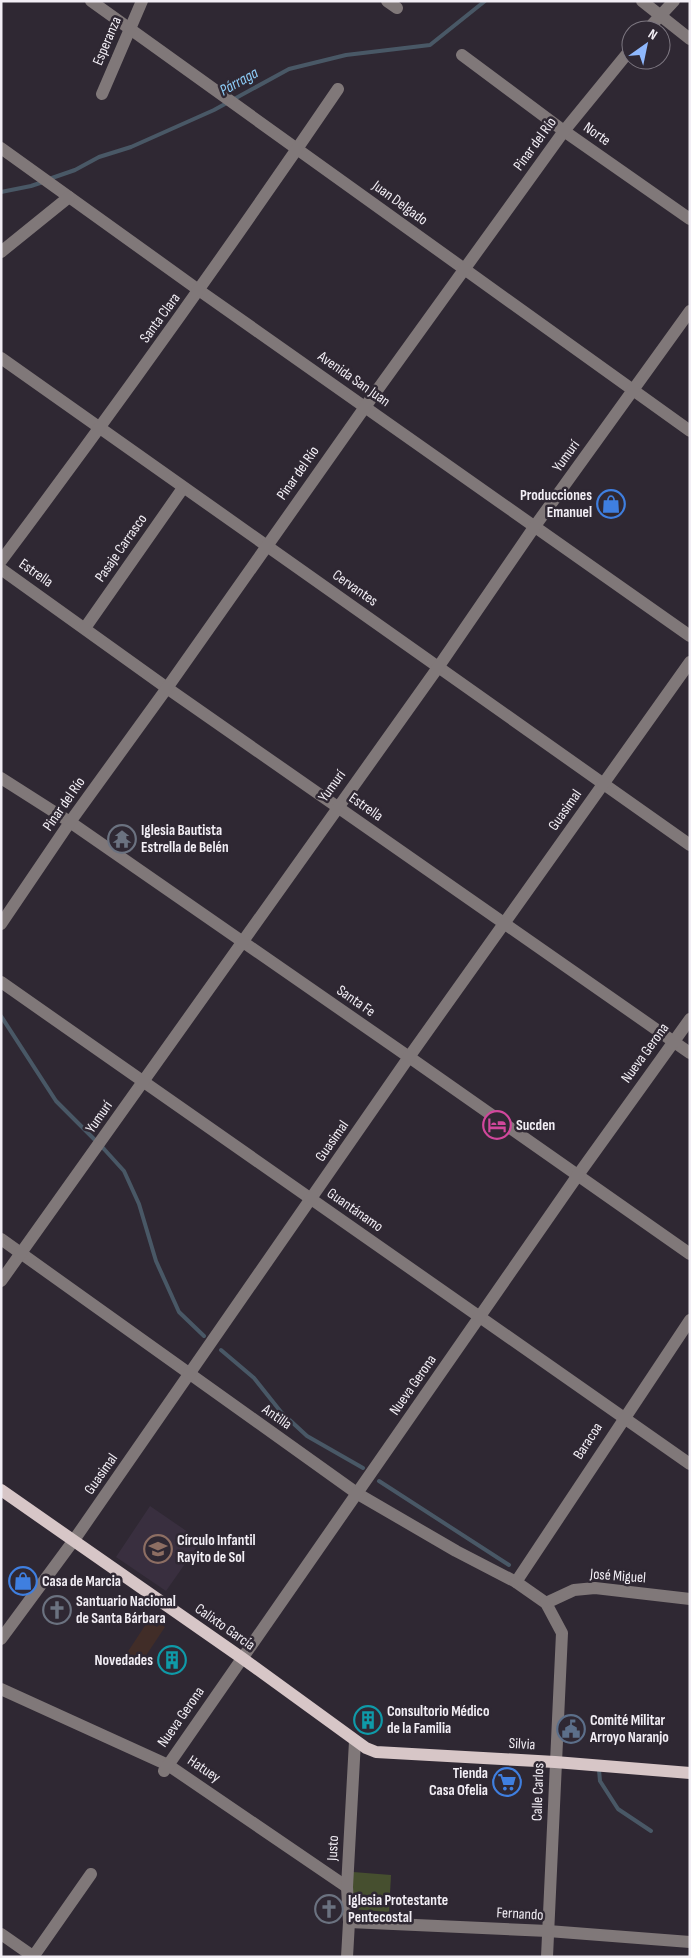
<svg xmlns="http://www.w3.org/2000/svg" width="691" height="1958" viewBox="0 0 691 1958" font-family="'Sofia Sans Condensed',sans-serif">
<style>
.built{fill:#392f3f}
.industrial{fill:#412d28}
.green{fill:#464f2f}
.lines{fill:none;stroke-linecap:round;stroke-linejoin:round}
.stream{stroke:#495866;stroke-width:4}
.minor{stroke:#807879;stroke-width:12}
.major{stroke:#d7c6c7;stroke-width:12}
.labels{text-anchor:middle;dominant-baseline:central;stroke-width:5;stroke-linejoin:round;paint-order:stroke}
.street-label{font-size:15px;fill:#f2eef5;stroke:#2f2833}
.poi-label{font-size:15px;font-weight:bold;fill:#f2eef5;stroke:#2f2833;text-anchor:start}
.water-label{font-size:16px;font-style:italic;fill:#8dccf7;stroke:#2f2833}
</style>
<rect width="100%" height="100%" fill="#2f2833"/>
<!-- built -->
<polygon class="built" points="150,1506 201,1541 166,1591 116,1557"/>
<!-- industrial -->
<polygon class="industrial" points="148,1621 157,1627 160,1624 165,1627 139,1666 125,1656"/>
<!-- green -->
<polygon class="green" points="353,1872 391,1875 389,1912 351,1909"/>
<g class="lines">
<!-- stream -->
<g class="stream">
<polyline points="49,179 75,170 99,157 131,147 214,110 289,69 346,55 430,45 485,1"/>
<polyline points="1,192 31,186 43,182"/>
<polyline points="1,1016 56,1101 104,1149 124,1171 139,1204 156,1261 179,1312 204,1336"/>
<polyline points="221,1350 254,1378 281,1412 307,1436 363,1468"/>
<polyline points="379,1481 509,1565"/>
<polyline points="599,1770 600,1781 618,1809 651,1831"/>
</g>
<!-- minor -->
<g class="minor">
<polyline points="91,1 690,431"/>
<polyline points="387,1 397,8"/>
<polyline points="642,1 690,39"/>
<polyline points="647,30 674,1"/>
<polyline points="462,55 564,131 690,219"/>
<polyline points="102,94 142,1"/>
<polyline points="1,148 200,291 690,636"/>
<polyline points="1,252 69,197"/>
<polyline points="1,358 690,845"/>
<path d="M1,561c116,-155 228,-312 337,-472"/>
<polyline points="1,569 167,688 690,1053"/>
<polyline points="85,628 183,488"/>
<polyline points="1,778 70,822 409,1057 690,1254"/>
<polyline points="1,924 70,822 167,688 365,407 564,131 631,49"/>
<polyline points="1,982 690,1464"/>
<polyline points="1,1239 358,1494 456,1551 516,1582 546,1603 562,1633 547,1957"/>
<polyline points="1,1281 439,666 535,526 690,311"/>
<polyline points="516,1582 690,1320"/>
<polyline points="546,1603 574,1590 595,1588 690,1599"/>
<polyline points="1,1639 74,1540 409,1057 690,662"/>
<polyline points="1,1689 168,1765 347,1887"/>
<polyline points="164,1771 578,1175 690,1019"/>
<polyline points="349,1922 548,1931 690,1942"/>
<polyline points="1,1934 34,1957"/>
<polyline points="33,1957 91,1874"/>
<polyline points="347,1957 349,1922 347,1887 355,1741"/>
</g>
<!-- major -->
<polyline class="major" points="1,1490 242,1658 366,1748 376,1752 555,1762 690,1773"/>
</g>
<!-- icons -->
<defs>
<symbol id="shop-ring" viewBox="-11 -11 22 22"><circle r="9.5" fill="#2f2833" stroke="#3f7fe0" stroke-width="1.5"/><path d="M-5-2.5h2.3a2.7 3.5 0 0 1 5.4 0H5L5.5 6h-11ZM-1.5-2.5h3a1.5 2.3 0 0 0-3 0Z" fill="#3f7fe0"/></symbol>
<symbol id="temple-ring" viewBox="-11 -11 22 22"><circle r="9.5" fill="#2f2833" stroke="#6b7280" stroke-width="1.5"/><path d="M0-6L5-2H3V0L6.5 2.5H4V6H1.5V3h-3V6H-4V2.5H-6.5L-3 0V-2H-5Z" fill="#6b7280"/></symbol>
<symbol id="hotel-ring" viewBox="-11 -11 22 22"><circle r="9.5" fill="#2f2833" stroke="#d1479c" stroke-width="1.5"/><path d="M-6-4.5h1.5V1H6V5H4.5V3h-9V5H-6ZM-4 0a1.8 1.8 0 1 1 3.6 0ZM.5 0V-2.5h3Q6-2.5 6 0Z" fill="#d1479c"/></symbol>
<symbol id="school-ring" viewBox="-11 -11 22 22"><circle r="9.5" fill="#2f2833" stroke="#8d6e63" stroke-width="1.5"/><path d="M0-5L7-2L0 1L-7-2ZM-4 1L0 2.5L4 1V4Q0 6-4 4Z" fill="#8d6e63"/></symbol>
<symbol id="church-ring" viewBox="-11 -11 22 22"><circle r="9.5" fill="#2f2833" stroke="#6b7280" stroke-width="1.5"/><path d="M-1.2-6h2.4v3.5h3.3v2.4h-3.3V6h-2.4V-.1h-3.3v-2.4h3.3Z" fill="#6b7280"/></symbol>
<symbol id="building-ring" viewBox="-11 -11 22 22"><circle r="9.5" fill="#2f2833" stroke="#0f9aa8" stroke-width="1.5"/><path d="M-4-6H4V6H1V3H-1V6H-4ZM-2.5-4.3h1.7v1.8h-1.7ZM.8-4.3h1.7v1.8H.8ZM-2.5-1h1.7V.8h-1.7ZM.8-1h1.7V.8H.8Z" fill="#0f9aa8"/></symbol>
<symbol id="civic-ring" viewBox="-11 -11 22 22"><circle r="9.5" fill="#2f2833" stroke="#5c6f8a" stroke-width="1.5"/><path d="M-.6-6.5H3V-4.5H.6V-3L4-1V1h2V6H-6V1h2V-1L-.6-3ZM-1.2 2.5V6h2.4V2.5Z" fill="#5c6f8a"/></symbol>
<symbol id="supermarket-ring" viewBox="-11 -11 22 22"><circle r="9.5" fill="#2f2833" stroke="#3f7fe0" stroke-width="1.5"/><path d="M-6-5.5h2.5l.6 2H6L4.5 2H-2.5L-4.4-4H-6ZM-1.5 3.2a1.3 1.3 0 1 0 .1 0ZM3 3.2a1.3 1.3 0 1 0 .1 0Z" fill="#3f7fe0"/></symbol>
</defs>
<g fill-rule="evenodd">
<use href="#shop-ring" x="595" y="488" width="32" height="32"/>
<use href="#temple-ring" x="106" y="823" width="32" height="32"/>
<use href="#hotel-ring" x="481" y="1109" width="32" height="32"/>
<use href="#school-ring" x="142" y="1533" width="32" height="32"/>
<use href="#shop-ring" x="7" y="1565" width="32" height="32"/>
<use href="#church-ring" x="41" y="1594" width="32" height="32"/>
<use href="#building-ring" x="156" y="1644" width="32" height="32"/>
<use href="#building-ring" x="352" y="1704" width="32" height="32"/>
<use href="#civic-ring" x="555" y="1713" width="32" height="32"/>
<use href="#supermarket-ring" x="491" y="1766" width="32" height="32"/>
<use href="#church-ring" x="313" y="1893" width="32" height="32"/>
</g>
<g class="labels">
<!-- street labels -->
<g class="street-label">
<text transform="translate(107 41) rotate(-67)">Esperanza</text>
<text transform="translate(597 134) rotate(35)">Norte</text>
<text transform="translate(535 144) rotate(-54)">Pinar del Río</text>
<text transform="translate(400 203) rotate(36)">Juan Delgado</text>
<text transform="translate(160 318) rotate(-54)">Santa Clara</text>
<text transform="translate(354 379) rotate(35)">Avenida San Juan</text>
<text transform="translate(566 456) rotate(-54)">Yumurí</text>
<text transform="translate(298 473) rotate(-55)">Pinar del Río</text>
<text transform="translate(121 548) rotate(-55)">Pasaje Carrasco</text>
<text transform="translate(36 573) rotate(35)">Estrella</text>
<text transform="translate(355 588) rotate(35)">Cervantes</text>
<text transform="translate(332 786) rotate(-54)">Yumurí</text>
<text transform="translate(64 804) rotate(-55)">Pinar del Río</text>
<text transform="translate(366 807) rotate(35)">Estrella</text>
<text transform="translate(565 810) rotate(-55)">Guasimal</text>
<text transform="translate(356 1001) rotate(35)">Santa Fe</text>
<text transform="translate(645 1053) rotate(-54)">Nueva Gerona</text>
<text transform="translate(99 1117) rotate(-55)">Yumurí</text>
<text transform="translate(332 1141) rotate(-55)">Guasimal</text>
<text transform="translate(355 1210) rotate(35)">Guantánamo</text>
<text transform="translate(413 1385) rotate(-55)">Nueva Gerona</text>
<text transform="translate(277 1417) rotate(35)">Antilla</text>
<text transform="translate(588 1441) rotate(-57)">Baracoa</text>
<text transform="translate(101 1474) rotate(-55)">Guasimal</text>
<text transform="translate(618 1576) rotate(4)">José Miguel</text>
<text transform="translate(225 1627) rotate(35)">Calixto García</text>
<text transform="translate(181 1717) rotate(-55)">Nueva Gerona</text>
<text transform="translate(522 1744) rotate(3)">Silvia</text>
<text transform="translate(204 1769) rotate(34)">Hatuey</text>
<text transform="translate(538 1792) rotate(-88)">Calle Carlos</text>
<text transform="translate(333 1848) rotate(-87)">Justo</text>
<text transform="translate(520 1914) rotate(3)">Fernando</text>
</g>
<!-- poi labels -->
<g class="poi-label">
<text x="592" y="495" text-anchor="end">Producciones<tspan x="592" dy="17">Emanuel</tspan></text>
<text x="141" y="830">Iglesia Bautista<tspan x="141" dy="17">Estrella de Belén</tspan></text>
<text x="516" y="1125">Sucden</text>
<text x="177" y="1540">Círculo Infantil<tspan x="177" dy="17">Rayito de Sol</tspan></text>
<text x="42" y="1581">Casa de Marcia</text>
<text x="76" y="1601">Santuario Nacional<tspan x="76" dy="17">de Santa Bárbara</tspan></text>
<text x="153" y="1660" text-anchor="end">Novedades</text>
<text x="387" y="1711">Consultorio Médico<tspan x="387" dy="17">de la Familia</tspan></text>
<text x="590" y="1720">Comité Militar<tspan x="590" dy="17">Arroyo Naranjo</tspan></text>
<text x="488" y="1773" text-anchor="end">Tienda<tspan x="488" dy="17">Casa Ofelia</tspan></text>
<text x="348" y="1900">Iglesia Protestante<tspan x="348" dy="17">Pentecostal</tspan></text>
</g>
<!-- water labels -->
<g class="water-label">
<text transform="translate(239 82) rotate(-29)">Párraga</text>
</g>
</g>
<!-- border -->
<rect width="691" height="1958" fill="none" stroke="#f2eef5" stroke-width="5"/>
<!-- north arrow -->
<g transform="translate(646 45) rotate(33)"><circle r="24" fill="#2f2833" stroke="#7d7781"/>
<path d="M0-4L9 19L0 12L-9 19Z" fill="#8fb8fd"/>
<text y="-8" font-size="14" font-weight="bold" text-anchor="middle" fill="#f2eef5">N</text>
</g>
</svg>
